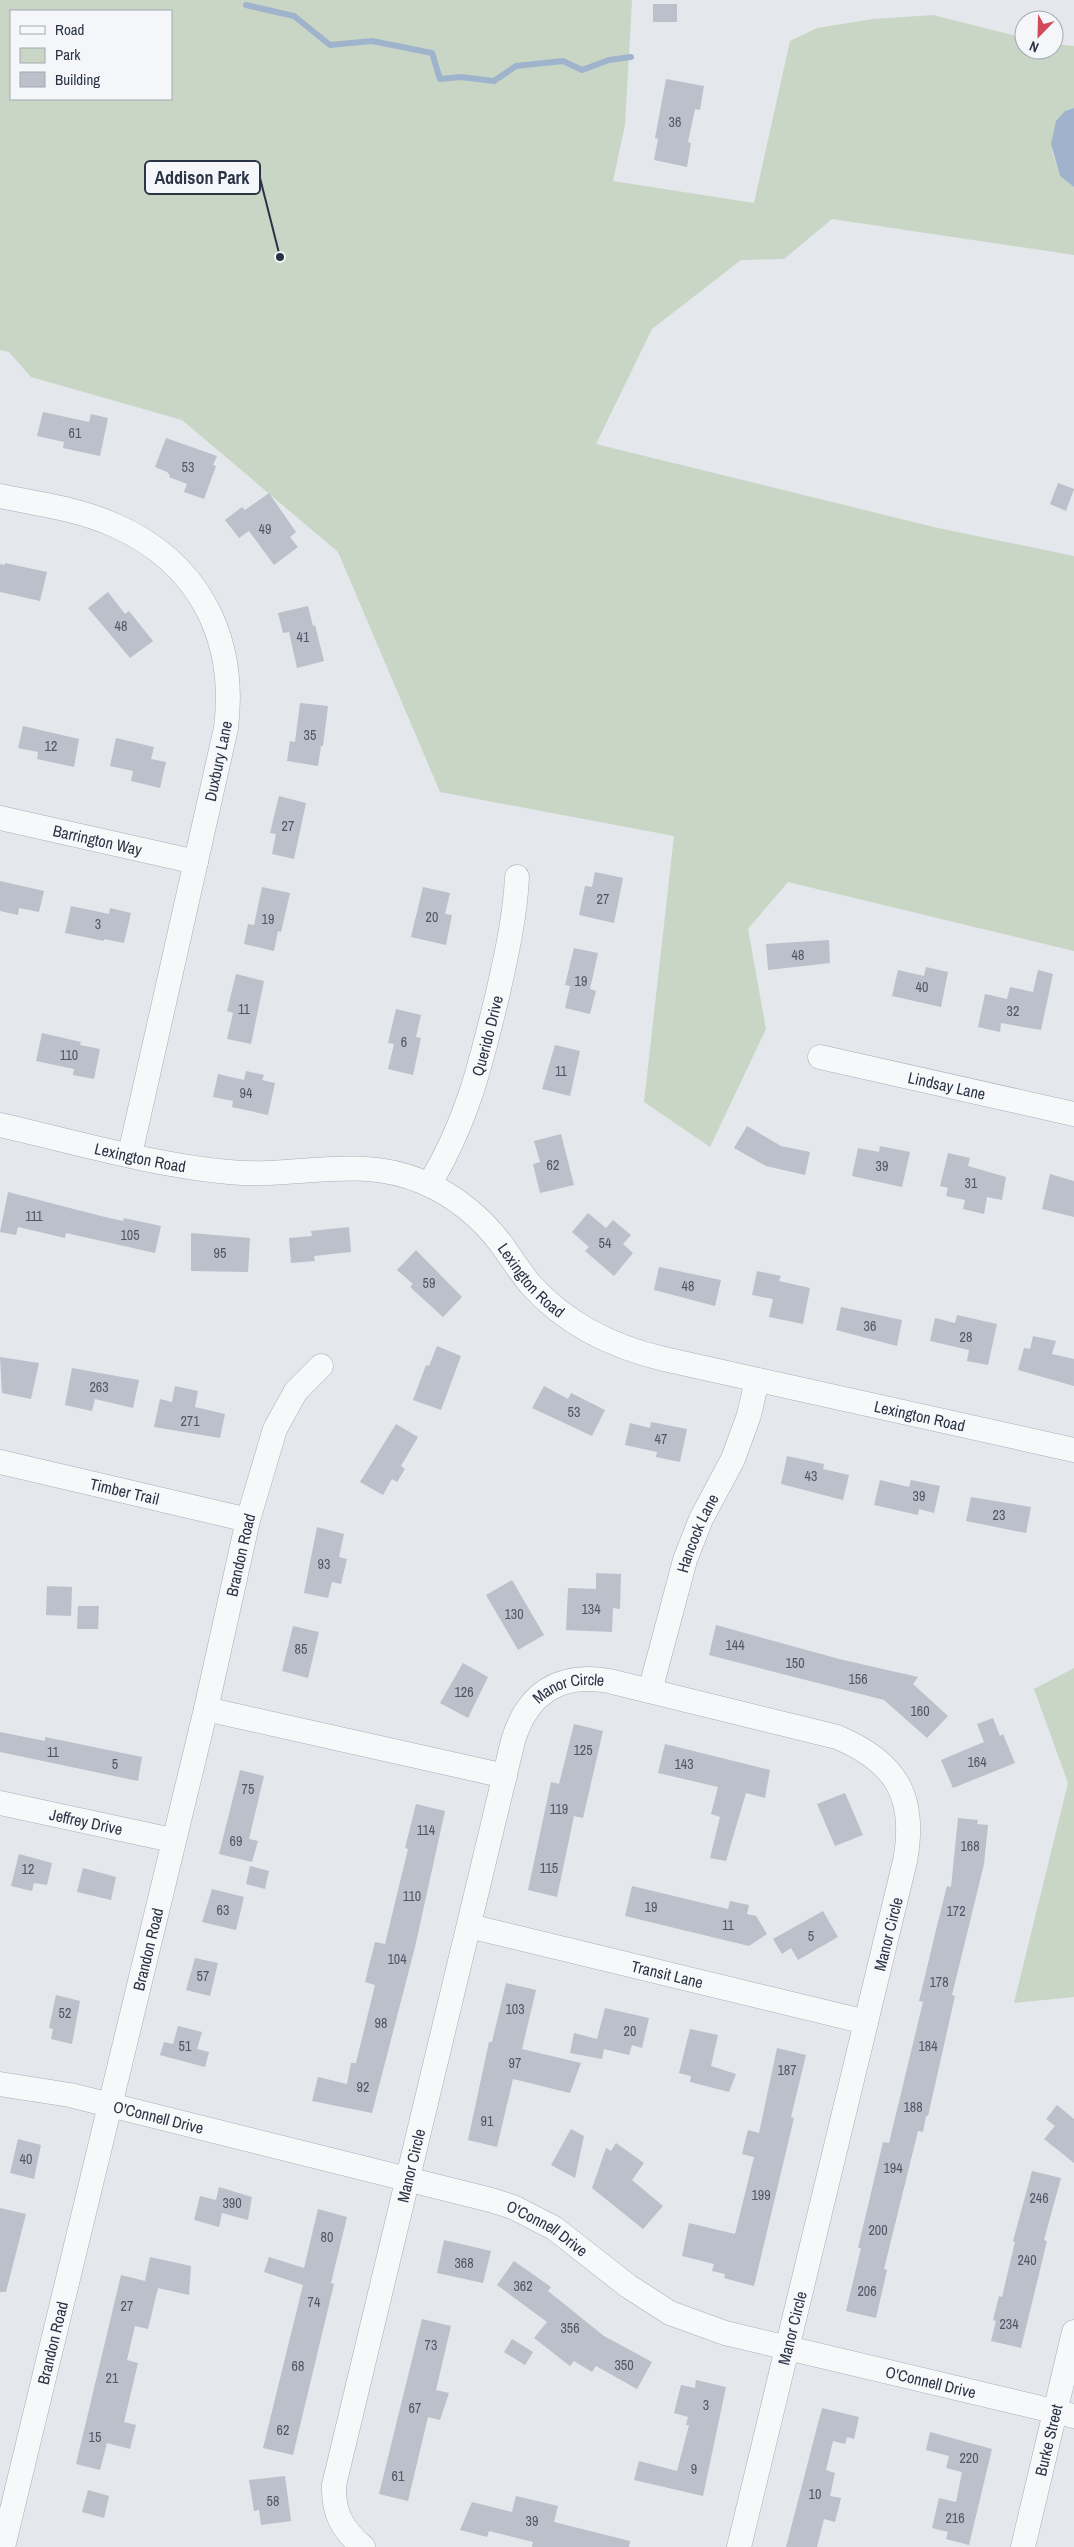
<svg xmlns="http://www.w3.org/2000/svg" width="1074" height="2547" viewBox="0 0 1074 2547" font-family="'Archivo Narrow',sans-serif">
<style>
.green{fill:#c9d6c5;fill-rule:evenodd}
.water{fill:#9fb4cc}
.lines{fill:none;stroke-linecap:round;stroke-linejoin:round}
.stream{stroke:#9fb4cc;stroke-width:6}
.building{fill:#bbc0ca}
.street-casing{stroke:#a9aeb7;stroke-width:25}
.street{stroke:#f7f8fa;stroke-width:24}
.labels{text-anchor:middle;dominant-baseline:central;stroke-width:4;stroke-linejoin:round;paint-order:stroke}
.number-label{font-size:14px;fill:#4f5766}
.street-label{font-size:16px;fill:#2b3445;stroke:#f4f6f9}
.leader{fill:none;stroke:#2b3445;stroke-width:2}
.callout-dot{fill:#2b3445;stroke:#f4f6f9;stroke-width:2}
.callout{fill:#f4f6f9;stroke:#2b3445;stroke-width:2}
.callout-label{font-size:18px;text-anchor:middle;font-weight:bold;fill:#2b3445}
</style>
<rect width="100%" height="100%" fill="#e4e7ec"/>
<!-- green -->
<g class="green">
<path d="M0,0h632l-7,125 -12,56 141,22 36,-162 27,-13 56,-9 60,-4 91,23v12h30v-6l20,2v62l-7,2 -15,41 8,25 14,11v68l-242,-36 -48,40 -43,1 -89,69 -56,115 342,84 136,28v395l-286,-69 -40,47 18,100 -56,118 -66,-45 30,-266 -234,-44 -102,-240 -156,-132 -151,-43 -22,-25 -9,-2zM11,11h160v88h-160z"/>
<polygon points="1074,1668 1074,1997 1014,2003 1068,1783 1034,1689"/>
</g>
<!-- water -->
<polygon class="water" points="1074,108 1074,187 1060,176 1051,144 1056,121 1065,111"/>
<g class="lines">
<!-- stream -->
<polyline class="stream" points="246,5 294,16 330,45 372,41 432,53 440,79 461,77 494,81 516,66 563,61 582,70 609,60 631,57"/>
</g>
<!-- building -->
<g class="building">
<rect x="653" y="4" width="24" height="18"/>
<polygon points="666,79 704,86 700,110 695,109 688,142 691,143 687,167 654,160 658,139 655,138"/>
<polygon points="43,412 89,422 91,414 108,418 100,456 63,448 64,442 37,436"/>
<polygon points="166,438 217,456 213,465 216,466 204,499 184,492 187,484 169,477 170,475 167,472 155,467"/>
<polygon points="1058,483 1074,489 1066,511 1050,504"/>
<polygon points="269,493 296,532 290,537 298,547 274,565 249,531 239,538 225,520 242,507 245,510"/>
<polygon points="5,563 47,572 40,601 0,592 0,564 5,565"/>
<polygon points="108,592 125,614 129,611 153,641 130,658 88,608"/>
<polygon points="308,606 313,626 315,625 324,661 297,668 289,632 283,633 278,613"/>
<polygon points="300,703 328,706 323,746 321,746 318,766 287,761 290,741 295,742"/>
<polygon points="23,726 79,739 74,767 37,759 38,752 18,748"/>
<polygon points="116,738 154,747 151,759 166,762 160,788 131,781 133,771 110,766"/>
<polygon points="279,796 306,803 294,859 272,854 276,834 270,833"/>
<polygon points="595,872 623,878 614,923 579,915 585,886 592,887"/>
<polygon points="0,881 44,891 39,912 19,908 18,915 0,911"/>
<polygon points="262,887 290,893 281,932 278,931 274,951 244,944 248,924 254,925"/>
<polygon points="423,887 450,893 445,914 452,915 446,945 411,937"/>
<polygon points="71,906 109,914 110,908 131,913 124,943 104,939 104,941 65,933"/>
<polygon points="829,940 830,963 768,970 766,944"/>
<polygon points="574,948 598,953 590,989 596,991 590,1014 565,1008 570,986 565,985"/>
<polygon points="926,967 948,972 941,1007 892,996 898,970 924,976"/>
<polygon points="1038,970 1053,974 1041,1030 1001,1023 1000,1032 978,1027 985,994 1007,999 1010,987 1033,992"/>
<polygon points="236,974 264,981 251,1044 227,1039 233,1013 227,1011"/>
<polygon points="396,1009 421,1015 416,1037 421,1038 413,1075 388,1069 394,1044 388,1043"/>
<polygon points="42,1033 81,1042 80,1045 100,1049 94,1079 73,1075 74,1069 36,1061"/>
<polygon points="555,1045 580,1051 570,1096 542,1089"/>
<polygon points="246,1071 264,1075 262,1080 275,1083 268,1115 232,1107 233,1101 213,1097 218,1074 244,1080"/>
<polygon points="747,1126 781,1146 810,1152 805,1175 766,1166 734,1148"/>
<polygon points="561,1134 574,1185 540,1193 533,1164 540,1162 534,1141"/>
<polygon points="880,1146 910,1152 902,1187 852,1176 858,1148 879,1152"/>
<polygon points="948,1153 970,1158 968,1166 1006,1177 1002,1200 987,1197 984,1214 963,1209 965,1200 946,1196 948,1188 940,1186"/>
<polygon points="1050,1174 1074,1181 1074,1217 1042,1209"/>
<polygon points="8,1192 101,1216 123,1221 124,1218 161,1226 155,1253 66,1233 65,1238 18,1227 16,1235 0,1232"/>
<polygon points="588,1213 606,1228 613,1220 631,1235 623,1244 633,1253 614,1276 585,1251 589,1247 572,1232"/>
<polygon points="349,1227 351,1252 314,1256 315,1261 291,1263 289,1238 312,1236 311,1231"/>
<polygon points="191,1233 250,1238 248,1272 191,1271"/>
<polygon points="416,1250 462,1297 443,1317 410,1287 413,1284 397,1270"/>
<polygon points="659,1267 721,1280 715,1306 654,1290"/>
<polygon points="757,1271 781,1276 779,1281 810,1288 803,1324 769,1317 773,1299 752,1295"/>
<polygon points="841,1307 902,1320 897,1346 836,1330"/>
<polygon points="957,1315 997,1324 988,1365 967,1361 969,1350 930,1341 935,1318 955,1323"/>
<polygon points="1033,1336 1056,1341 1052,1354 1074,1359 1074,1386 1018,1370 1024,1348 1030,1349"/>
<polygon points="437,1346 461,1356 441,1410 413,1400 426,1365 429,1366"/>
<polygon points="0,1357 39,1363 31,1399 2,1393"/>
<polygon points="72,1368 139,1380 133,1408 95,1399 92,1411 65,1405"/>
<polygon points="175,1386 198,1391 195,1407 225,1414 220,1438 154,1427 160,1399 172,1402"/>
<polygon points="544,1386 568,1399 571,1393 605,1410 592,1436 532,1408"/>
<polygon points="651,1422 687,1429 680,1462 656,1457 657,1452 625,1445 630,1423 650,1428"/>
<polygon points="396,1424 418,1437 401,1466 405,1469 397,1482 392,1479 383,1495 360,1482"/>
<polygon points="787,1456 824,1464 823,1469 849,1475 843,1500 781,1484"/>
<polygon points="880,1480 909,1487 911,1480 940,1486 934,1513 919,1509 918,1515 874,1505"/>
<polygon points="971,1497 1031,1507 1026,1533 966,1521"/>
<polygon points="317,1527 344,1534 339,1557 347,1559 341,1584 332,1582 328,1598 304,1593"/>
<polygon points="596,1573 621,1574 620,1609 613,1608 612,1632 566,1630 568,1588 596,1589"/>
<polygon points="512,1580 544,1635 518,1650 486,1595"/>
<polygon points="47,1586 72,1587 71,1616 46,1615"/>
<polygon points="78,1606 99,1606 98,1629 77,1629"/>
<polygon points="716,1625 839,1659 918,1677 913,1684 948,1716 927,1738 884,1700 709,1655"/>
<polygon points="293,1626 319,1632 308,1678 282,1671"/>
<polygon points="463,1663 488,1677 468,1718 440,1703"/>
<polygon points="993,1718 1000,1736 1003,1734 1015,1763 953,1788 941,1760 984,1742 977,1724"/>
<polygon points="574,1724 603,1731 583,1818 574,1816 557,1897 528,1890 551,1782 559,1784"/>
<polygon points="0,1732 45,1741 45,1737 142,1757 138,1781 0,1752"/>
<polygon points="665,1744 770,1770 765,1798 746,1793 726,1861 710,1858 720,1817 711,1814 718,1787 658,1773"/>
<polygon points="240,1770 264,1776 249,1839 258,1841 252,1862 219,1854"/>
<polygon points="845,1793 863,1835 835,1846 817,1804"/>
<polygon points="416,1804 445,1811 415,1947 372,2113 312,2101 318,2077 347,2084 351,2063 356,2063 375,1985 365,1982 375,1942 385,1944 408,1849 405,1848"/>
<polygon points="958,1818 978,1820 977,1824 988,1825 984,1864 952,1995 955,1996 928,2116 926,2116 923,2132 918,2131 884,2269 887,2270 876,2318 846,2311 861,2248 858,2248 883,2142 889,2143 923,2002 919,2001 936,1930 947,1886 951,1887"/>
<polygon points="19,1854 52,1863 47,1885 34,1883 32,1891 11,1886"/>
<polygon points="250,1866 269,1871 265,1889 246,1884"/>
<polygon points="83,1868 116,1877 111,1900 77,1892"/>
<polygon points="632,1886 728,1909 730,1901 749,1905 747,1914 756,1916 767,1934 749,1946 625,1916"/>
<polygon points="212,1889 244,1897 236,1930 202,1922"/>
<polygon points="823,1911 838,1937 798,1960 791,1948 782,1954 773,1939"/>
<polygon points="195,1958 218,1963 210,1996 186,1990"/>
<polygon points="506,1983 536,1990 522,2049 581,2063 570,2093 513,2079 497,2147 468,2140 489,2042 492,2042"/>
<polygon points="56,1995 80,2001 72,2044 51,2039 53,2029 49,2028"/>
<polygon points="605,2008 649,2018 642,2048 632,2045 629,2055 604,2049 602,2059 570,2053 574,2033 597,2039"/>
<polygon points="178,2026 202,2032 197,2049 209,2052 205,2067 160,2055 164,2042 173,2044"/>
<polygon points="690,2029 718,2035 711,2066 736,2074 729,2092 690,2082 691,2076 679,2073"/>
<polygon points="777,2048 806,2055 791,2117 794,2118 754,2286 724,2278 725,2274 712,2271 714,2264 682,2256 689,2223 735,2234 754,2157 742,2154 748,2130 759,2133"/>
<polygon points="1057,2105 1074,2119 1074,2163 1044,2139 1055,2126 1046,2119"/>
<polygon points="571,2129 584,2136 575,2178 551,2165"/>
<polygon points="18,2139 41,2145 34,2179 10,2173"/>
<polygon points="616,2143 644,2163 632,2180 663,2206 643,2229 592,2188 606,2148 611,2151"/>
<polygon points="1032,2171 1061,2178 1044,2240 1047,2241 1021,2348 991,2341 996,2321 993,2320 999,2296 1002,2297 1015,2242 1013,2241"/>
<polygon points="219,2187 252,2197 248,2220 222,2213 219,2227 194,2220 200,2196 216,2200"/>
<polygon points="0,2208 26,2214 6,2292 0,2292"/>
<polygon points="318,2209 347,2217 331,2283 334,2284 293,2455 263,2448 303,2285 264,2272 269,2257 304,2268"/>
<polygon points="444,2240 491,2251 483,2283 437,2273"/>
<polygon points="150,2257 191,2266 189,2295 158,2288 148,2329 135,2326 127,2360 138,2363 124,2422 136,2425 130,2449 107,2443 100,2470 76,2464 121,2275 145,2281"/>
<polygon points="514,2261 551,2287 548,2291 604,2336 652,2362 637,2389 596,2366 592,2372 574,2361 570,2366 534,2338 547,2322 497,2285"/>
<polygon points="422,2319 451,2326 436,2390 449,2393 440,2420 428,2417 408,2501 379,2494"/>
<polygon points="512,2339 533,2352 525,2365 504,2352"/>
<polygon points="696,2380 726,2387 703,2496 634,2480 639,2461 677,2471 689,2425 686,2425 688,2417 674,2413 681,2385 695,2388"/>
<polygon points="822,2408 859,2417 854,2439 847,2437 845,2444 833,2441 826,2470 835,2473 830,2496 841,2498 835,2522 824,2519 817,2547 786,2547"/>
<polygon points="930,2432 992,2449 969,2545 946,2539 948,2532 932,2528 939,2498 956,2502 962,2472 946,2468 949,2456 926,2450"/>
<polygon points="285,2476 291,2521 261,2525 259,2510 254,2511 249,2480"/>
<polygon points="88,2490 109,2496 104,2518 82,2512"/>
<polygon points="516,2496 558,2506 554,2522 630,2541 629,2547 532,2547 533,2542 489,2531 487,2537 460,2530 472,2502 512,2512"/>
</g>
<g class="lines">
<defs>
<g id="street">
<path d="M0,496c38,8 79,13 114,29 85,37 123,113 112,203l-96,426"/>
<path id="s1" d="M0,818l196,44"/>
<path id="s2" d="M820,1057l254,57"/>
<path id="s3" d="M0,1125c75,17 152,40 229,47 67,7 129,-18 194,10 31,13 59,36 79,63 10,14 18,27 29,40 35,39 82,62 133,74l410,91"/>
<path id="s4" d="M429,1185c38,-63 51,-118 68,-188 9,-40 18,-79 20,-120"/>
<path id="s5" d="M0,1462l248,58"/>
<path id="s6" d="M650,1691l35,-131 16,-41 32,-60 16,-44 8,-35"/>
<polyline points="206,1709 505,1776"/>
<path id="s7" d="M0,1803l172,37"/>
<path id="s8" d="M469,1926l397,96"/>
<path id="s9" d="M0,2084l70,11 421,105 22,7 41,21 74,58 42,27 55,20 349,83"/>
<path id="s10" d="M3,2547l203,-838 42,-189 27,-91 21,-38 25,-25"/>
<path id="s11" d="M363,2547c-21,-17 -30,-35 -29,-62l179,-744c14,-48 47,-69 96,-60l228,56c59,25 80,59 68,124l-166,686"/>
<path id="s12" d="M1023,2547l51,-215"/>
</g>
</defs>
<!-- street casing -->
<use href="#street" class="street-casing"/>
<!-- street -->
<use href="#street" class="street"/>
</g>
<g class="labels">
<!-- number labels -->
<g class="number-label">
<text x="675" y="122">36</text>
<text x="75" y="433">61</text>
<text x="188" y="467">53</text>
<text x="265" y="529">49</text>
<text x="121" y="626">48</text>
<text x="303" y="637">41</text>
<text x="310" y="735">35</text>
<text x="51" y="746">12</text>
<text x="288" y="826">27</text>
<text x="603" y="899">27</text>
<text x="432" y="917">20</text>
<text x="268" y="919">19</text>
<text x="98" y="924">3</text>
<text x="798" y="955">48</text>
<text x="581" y="981">19</text>
<text x="922" y="987">40</text>
<text x="244" y="1009">11</text>
<text x="1013" y="1011">32</text>
<text x="404" y="1042">6</text>
<text x="69" y="1055">110</text>
<text x="561" y="1071">11</text>
<text x="246" y="1093">94</text>
<text x="553" y="1165">62</text>
<text x="882" y="1166">39</text>
<text x="971" y="1183">31</text>
<text x="34" y="1216">111</text>
<text x="130" y="1235">105</text>
<text x="605" y="1243">54</text>
<text x="220" y="1253">95</text>
<text x="429" y="1283">59</text>
<text x="688" y="1286">48</text>
<text x="870" y="1326">36</text>
<text x="966" y="1337">28</text>
<text x="99" y="1387">263</text>
<text x="574" y="1412">53</text>
<text x="190" y="1421">271</text>
<text x="661" y="1439">47</text>
<text x="811" y="1476">43</text>
<text x="919" y="1496">39</text>
<text x="999" y="1515">23</text>
<text x="324" y="1564">93</text>
<text x="591" y="1609">134</text>
<text x="514" y="1614">130</text>
<text x="735" y="1645">144</text>
<text x="301" y="1649">85</text>
<text x="795" y="1663">150</text>
<text x="858" y="1679">156</text>
<text x="464" y="1692">126</text>
<text x="920" y="1711">160</text>
<text x="583" y="1750">125</text>
<text x="53" y="1752">11</text>
<text x="977" y="1762">164</text>
<text x="115" y="1764">5</text>
<text x="684" y="1764">143</text>
<text x="248" y="1789">75</text>
<text x="559" y="1809">119</text>
<text x="426" y="1830">114</text>
<text x="236" y="1841">69</text>
<text x="970" y="1846">168</text>
<text x="549" y="1868">115</text>
<text x="28" y="1869">12</text>
<text x="412" y="1896">110</text>
<text x="651" y="1907">19</text>
<text x="223" y="1910">63</text>
<text x="956" y="1911">172</text>
<text x="728" y="1925">11</text>
<text x="811" y="1936">5</text>
<text x="397" y="1959">104</text>
<text x="203" y="1976">57</text>
<text x="939" y="1982">178</text>
<text x="515" y="2009">103</text>
<text x="65" y="2013">52</text>
<text x="381" y="2023">98</text>
<text x="630" y="2031">20</text>
<text x="185" y="2046">51</text>
<text x="928" y="2046">184</text>
<text x="515" y="2063">97</text>
<text x="787" y="2070">187</text>
<text x="363" y="2087">92</text>
<text x="913" y="2107">188</text>
<text x="487" y="2121">91</text>
<text x="26" y="2159">40</text>
<text x="893" y="2168">194</text>
<text x="761" y="2195">199</text>
<text x="1039" y="2198">246</text>
<text x="232" y="2203">390</text>
<text x="878" y="2230">200</text>
<text x="327" y="2237">80</text>
<text x="1027" y="2260">240</text>
<text x="464" y="2263">368</text>
<text x="523" y="2286">362</text>
<text x="867" y="2291">206</text>
<text x="314" y="2302">74</text>
<text x="127" y="2306">27</text>
<text x="1009" y="2324">234</text>
<text x="570" y="2328">356</text>
<text x="431" y="2345">73</text>
<text x="624" y="2365">350</text>
<text x="298" y="2366">68</text>
<text x="112" y="2378">21</text>
<text x="706" y="2405">3</text>
<text x="415" y="2408">67</text>
<text x="283" y="2430">62</text>
<text x="95" y="2437">15</text>
<text x="969" y="2458">220</text>
<text x="694" y="2469">9</text>
<text x="398" y="2476">61</text>
<text x="815" y="2494">10</text>
<text x="273" y="2501">58</text>
<text x="955" y="2518">216</text>
<text x="532" y="2521">39</text>
</g>
<!-- street labels -->
<g class="street-label">
<text transform="translate(218 761) rotate(-78)">Duxbury Lane</text>
<text stroke="none"><textPath href="#s1" startOffset="100">Barrington Way</textPath></text>
<text stroke="none"><textPath href="#s4" startOffset="161">Querido Drive</textPath></text>
<text stroke="none"><textPath href="#s2" startOffset="130">Lindsay Lane</textPath></text>
<text stroke="none"><textPath href="#s3" startOffset="144">Lexington Road</textPath></text>
<text stroke="none"><textPath href="#s3" startOffset="578">Lexington Road</textPath></text>
<text stroke="none"><textPath href="#s3" startOffset="998">Lexington Road</textPath></text>
<text stroke="none"><textPath href="#s5" startOffset="128">Timber Trail</textPath></text>
<text stroke="none"><textPath href="#s6" startOffset="165">Hancock Lane</textPath></text>
<text stroke="none"><textPath href="#s10" startOffset="1020">Brandon Road</textPath></text>
<text stroke="none"><textPath href="#s11" startOffset="921">Manor Circle</textPath></text>
<text stroke="none"><textPath href="#s7" startOffset="88">Jeffrey Drive</textPath></text>
<text transform="translate(888 1934) rotate(-76)">Manor Circle</text>
<text stroke="none"><textPath href="#s10" startOffset="615">Brandon Road</textPath></text>
<text stroke="none"><textPath href="#s8" startOffset="204">Transit Lane</textPath></text>
<text stroke="none"><textPath href="#s9" startOffset="162">O'Connell Drive</textPath></text>
<text stroke="none"><textPath href="#s11" startOffset="400">Manor Circle</textPath></text>
<text stroke="none"><textPath href="#s9" startOffset="568">O'Connell Drive</textPath></text>
<text transform="translate(792 2328) rotate(-76)">Manor Circle</text>
<text stroke="none"><textPath href="#s10" startOffset="210">Brandon Road</textPath></text>
<text stroke="none"><textPath href="#s9" startOffset="988">O'Connell Drive</textPath></text>
<text stroke="none"><textPath href="#s12" startOffset="110">Burke Street</textPath></text>
</g>
</g>
<!-- callouts -->
<path class="leader" d="M280 257L260 178"/>
<circle class="callout-dot" cx="280" cy="257" r="5"/>
<rect class="callout" x="145" y="161" width="115" height="33" rx="5"/>
<g class="callout-label">
<text x="202" y="184">Addison Park</text>
</g>
<!-- legend -->
<rect x="10" y="10" width="162" height="90" fill="#f4f6f9" stroke="#a4a8b1"/>
<rect x="20" y="26" width="25" height="8" fill="#f7f8fa" stroke="#a4a8b1"/>
<text x="55" y="35" font-size="15" fill="#2b3445">Road</text>
<rect x="20" y="48" width="25" height="15" fill="#c9d6c5" stroke="#a4a8b1"/>
<text x="55" y="60" font-size="15" fill="#2b3445">Park</text>
<rect x="20" y="72" width="25" height="15" fill="#bbc0ca" stroke="#a4a8b1"/>
<text x="55" y="85" font-size="15" fill="#2b3445">Building</text>
<!-- north arrow -->
<g transform="translate(1039 35) rotate(203)"><circle r="24" fill="#f4f6f9" stroke="#a4a8b1"/>
<path d="M0-4L9 19L0 12L-9 19Z" fill="#d1495b"/>
<text y="-8" font-size="14" font-weight="bold" text-anchor="middle" fill="#2b3445">N</text>
</g>
</svg>
